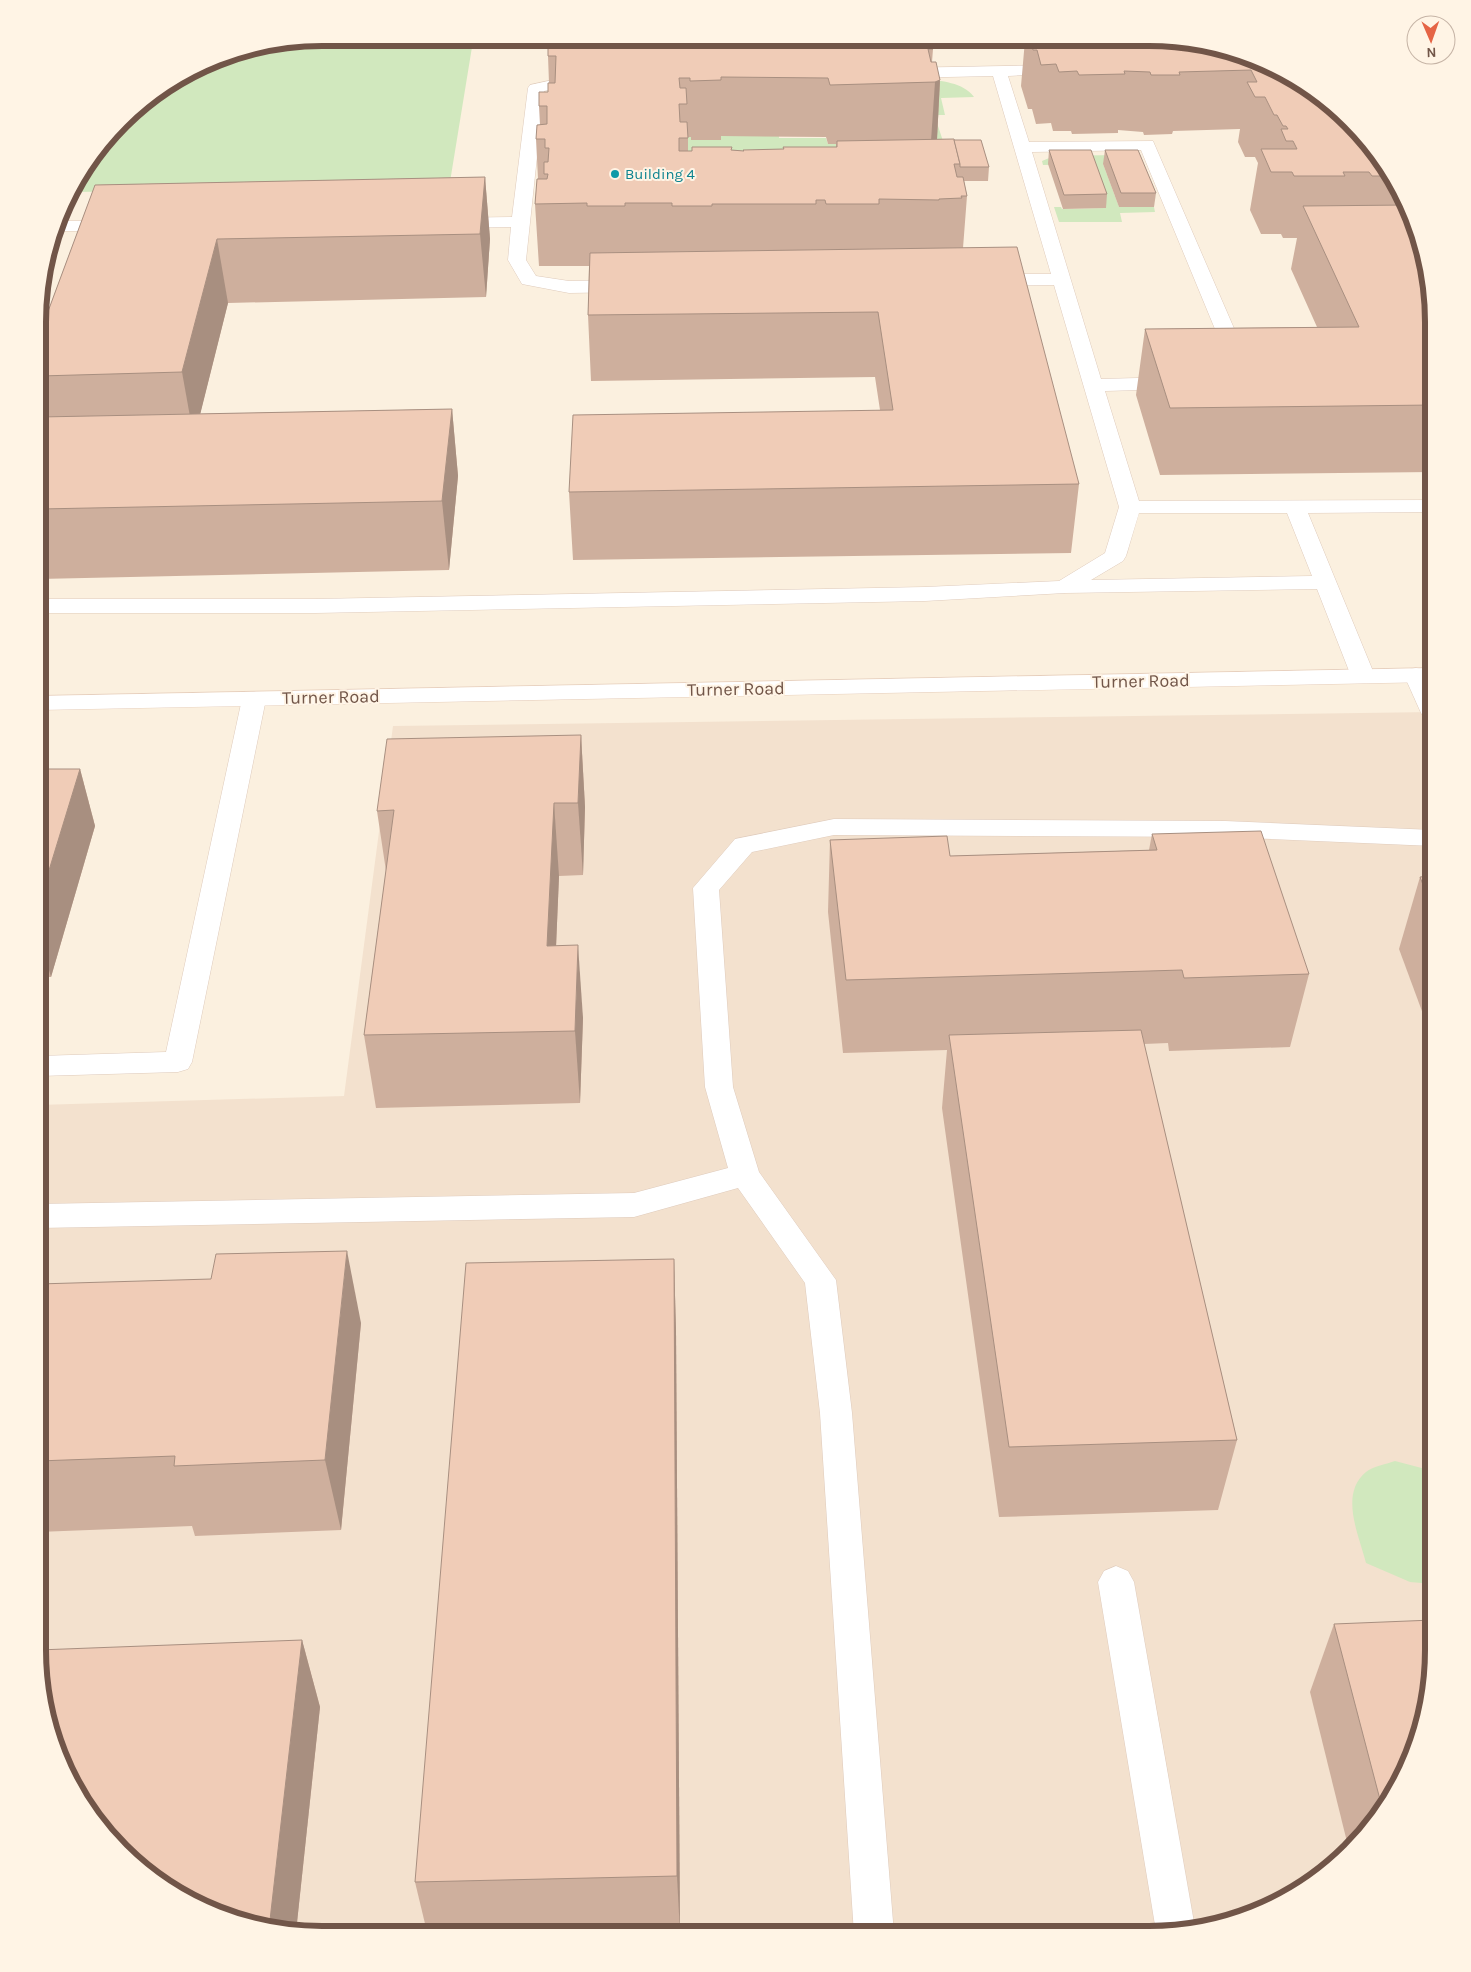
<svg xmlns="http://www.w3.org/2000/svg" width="1471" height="1972" viewBox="0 0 1471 1972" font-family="Karla,sans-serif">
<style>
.residential{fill:#f3e1ce}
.green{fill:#d1e8be}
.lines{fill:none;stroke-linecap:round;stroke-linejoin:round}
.lane-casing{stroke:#dfcbbc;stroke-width:1}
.secondary-casing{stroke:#e6cebc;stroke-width:1}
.lane{fill:#fff;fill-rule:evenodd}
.secondary{fill:#fff;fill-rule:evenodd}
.wall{fill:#ceaf9d;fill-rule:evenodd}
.shaded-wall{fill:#a88f80}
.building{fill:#f0ccb7;stroke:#a88f80}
.culture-dot{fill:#0f9aa8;stroke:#fff4e5;stroke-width:2}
.labels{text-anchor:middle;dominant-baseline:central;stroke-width:4;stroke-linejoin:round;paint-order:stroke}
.far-culture-label{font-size:15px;fill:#0d838f;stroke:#fff4e5;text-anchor:start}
.street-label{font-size:18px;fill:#715548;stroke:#fff4e5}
.rim{fill:none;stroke:#715548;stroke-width:6}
</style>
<rect width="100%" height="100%" fill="#fbf0df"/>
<!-- residential -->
<polygon class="residential" points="1433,712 1433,1669 1418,1742 1386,1808 1337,1864 1275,1905 1222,1925 1149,1934 285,1932 230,1919 164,1886 47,1723 38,1650 38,1105 344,1096 393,726"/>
<!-- green -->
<g class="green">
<polygon points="322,38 470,38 470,44 606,42 606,38 763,41 763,39 777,39 777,40 1189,41 472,47 449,188 71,192 75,180 135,108 230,53"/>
<path d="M924,79c17,2 39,3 50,18l-33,1 4,17h-14z"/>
<polygon points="933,120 936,120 943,141 689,165 687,151 681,137 691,137 691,140 721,140 721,136 779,135 779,138 826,138 828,144 894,143 937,140"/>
<polygon points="1116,155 1136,163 1103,164 1119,207 1154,207 1155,212 1120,213 1122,222 1059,222 1054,207 1061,207 1062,209 1106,208 1090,164 1043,165 1042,161 1054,156"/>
<path d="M1395,1461l38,10v113l-23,-2 -44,-19c-7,-28 -27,-69 0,-91 7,-6 21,-8 29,-11z"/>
</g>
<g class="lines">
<defs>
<g id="lane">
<path d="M1060,65l6,2 2,3 -2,3 -58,3 21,66 124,-1 96,222 -3,4 -7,2 -7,-2 -3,-4 -88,-213 -109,2 69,227 73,-2 7,2 3,4 -3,4 -7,2 -69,2 34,110 294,-1v12l-125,1 67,163 -4,5 -8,2 -8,-2 -4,-5 -34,-87 -252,4 -140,8 -610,12h-276v-14h276l610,-12 134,-6 46,-28 14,-46 -65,-222 -66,1 -7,-2 -2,-4 2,-4 7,-2h63l-58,-198 -92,2 -6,-2 -2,-3 2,-3 6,-2zM1139,513h148l25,63 -221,4 32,-19 3,-5z"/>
<polygon points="585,73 591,75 593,78 591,81 544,91 526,260 536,276 569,281 625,280 632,282 634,286 632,290 625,292 569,293 522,284 508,260 511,227 451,228 445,227 442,223 445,219 451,218 512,217 528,88 530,85"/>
<polygon points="62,221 116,221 122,222 125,226 122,230 116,231 58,231"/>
<polygon points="1416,668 1424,670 1433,687 1433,720 1425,718 1421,713 1404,675 1408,670"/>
<polygon points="254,692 262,694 266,699 192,1062 188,1069 178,1072 39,1076 39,1056 166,1052 242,699 246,694"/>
<polygon points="834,819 1225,821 1433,830 1433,846 1225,837 834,835 752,852 719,890 733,1087 759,1172 836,1280 852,1413 894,1934 854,1934 820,1413 805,1283 738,1188 634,1217 38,1228 38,1204 634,1193 728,1168 705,1087 693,888 735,839"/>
<polygon points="1116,1566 1128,1571 1134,1582 1195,1928 1157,1933 1156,1931 1098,1582 1104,1571"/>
</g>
<polygon id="secondary" points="1433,668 1433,682 39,710 39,696"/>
</defs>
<!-- lane casing -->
<use href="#lane" class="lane-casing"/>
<!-- secondary casing -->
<use href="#secondary" class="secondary-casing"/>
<!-- lane -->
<use href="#lane" class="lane"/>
<!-- secondary -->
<use href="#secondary" class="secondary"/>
</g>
<!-- wall -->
<g class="wall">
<polygon points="1025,40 1186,40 1258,59 1363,134 1404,196 1424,249 1434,322 1433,472 1160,475 1136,395 1145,329 1317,327 1291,269 1297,238 1283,238 1281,234 1261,234 1250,210 1258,163 1255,157 1245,157 1238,142 1240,129 1173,131 1172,134 1144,135 1143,132 1118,130 1118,133 1072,134 1071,131 1053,131 1051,123 1036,124 1032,109 1028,109 1021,86"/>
<path d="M933,49l-1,13 8,18 -3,59 17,1 35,27 -1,14h-24l3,15 -4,52 116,236 -8,69 -498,7 -4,-68 311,-82 -5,-33 -284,4 -3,-66 1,-49h-50l-4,-62 3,-25 -2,-40 4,-14 -1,-19 9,-14 1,-9 -1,-27zM721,136l105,1 2,7h8v3h-53v2l-40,2 -11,-1 -44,1v-14h3v3h30z"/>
<polygon points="1049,150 1107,194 1106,208 1063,209 1048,164"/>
<polygon points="1105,150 1156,193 1154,207 1119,207 1103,164"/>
<polygon points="485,177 490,239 486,297 228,303 200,414 452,409 458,476 449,570 39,579 40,333 95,185"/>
<polygon points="581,735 585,807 583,875 559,876 556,946 583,1018 580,1103 376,1108 364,1035 386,871 377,811"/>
<polygon points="39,769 80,769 95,826 51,977 39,977"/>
<polygon points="1152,834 1309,974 1290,1047 1169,1051 1168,1043 1144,1044 1237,1440 1218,1510 999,1517 942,1108 947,1050 843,1053 828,912 830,840 950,856 1149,850"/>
<polygon points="1433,876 1433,1041 1399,949 1420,877"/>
<polygon points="674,1259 676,1331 680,1933 427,1932 415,1882"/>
<polygon points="38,1284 361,1323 341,1530 195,1536 192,1526 38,1532"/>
<polygon points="1334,1624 1386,1808 1349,1850 1310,1692"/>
<polygon points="302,1640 320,1707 296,1932 285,1932 230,1919"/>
</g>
<!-- shaded-wall -->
<g class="shaded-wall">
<polygon points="940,80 937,139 931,141 935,82"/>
<polygon points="485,177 490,239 486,297 480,234"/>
<polygon points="217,239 228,303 194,439 182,372"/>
<polygon points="452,409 458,476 449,570 442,501"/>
<polygon points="581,735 585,807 583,875 578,803"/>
<polygon points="80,769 95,826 51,977 39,936 39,903"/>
<polygon points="554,803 559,876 553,1019 547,946"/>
<polygon points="578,945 583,1018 580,1103 575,1031"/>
<polygon points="347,1251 361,1323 341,1530 325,1460"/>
<polygon points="674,1259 676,1331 680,1933 677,1876"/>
<polygon points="302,1640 320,1707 296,1932 285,1932 273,1929 270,1920"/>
</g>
<!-- building -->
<g class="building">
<polygon points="548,38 930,39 933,49 928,49 931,62 936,62 940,80 935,82 830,85 828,78 721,77 721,80 690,81 690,78 679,78 680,88 686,88 687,104 679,104 680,122 687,122 688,138 679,138 679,151 692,151 692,147 732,147 731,150 744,151 743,150 784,149 783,147 837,147 837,141 954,139 960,164 954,164 957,177 963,177 967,196 961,196 962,198 939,199 939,200 879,199 879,204 826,204 825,200 816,200 816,204 712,204 712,206 672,206 672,203 625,203 625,206 587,206 587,203 535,204 537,179 547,179 548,174 544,174 544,162 548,162 549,148 545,148 545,139 536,139 537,125 547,124 547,106 539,106 539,92 548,92 548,83 555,83 556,56 548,56"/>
<polygon points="1030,40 1186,40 1258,59 1307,86 1363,134 1391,176 1372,176 1369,172 1343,172 1345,176 1294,176 1292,172 1271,172 1261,149 1297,149 1293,141 1286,141 1281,129 1288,129 1286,126 1283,126 1277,115 1274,115 1265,97 1255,97 1247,82 1257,82 1251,70 1179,72 1180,75 1151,75 1150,72 1124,71 1125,74 1079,75 1077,71 1059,72 1056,64 1041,65 1037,50 1033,50"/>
<polygon points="954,140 981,140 989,167 960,167 960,164"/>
<polygon points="1049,150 1091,150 1107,194 1064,195"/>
<polygon points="1105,150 1138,150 1156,193 1121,193"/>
<polygon points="485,177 480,234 217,239 182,372 40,376 40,333 95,185"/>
<polygon points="1408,205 1424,249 1434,322 1433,405 1170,408 1145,329 1359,327 1303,206"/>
<polygon points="1017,247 1079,484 569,492 573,415 893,410 878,312 588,315 590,253"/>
<polygon points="452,409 442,501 40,509 40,417"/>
<polygon points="581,735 578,803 554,803 547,946 578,945 575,1031 364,1035 394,810 377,811 387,739"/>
<polygon points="39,769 80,769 39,903"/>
<polygon points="1261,831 1309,974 1184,978 1182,970 846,980 830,840 947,836 950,856 1157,850 1152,834"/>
<polygon points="1433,876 1433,910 1420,877"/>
<polygon points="1141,1030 1237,1440 1009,1447 949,1035"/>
<polygon points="347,1251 325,1460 174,1466 175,1456 38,1461 38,1284 211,1279 216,1254"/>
<polygon points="674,1259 677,1876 415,1882 466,1263"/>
<polygon points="1433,1620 1433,1669 1418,1742 1386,1808 1383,1811 1334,1624"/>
<polygon points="302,1640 270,1920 241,1922 230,1919 164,1886 108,1838 67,1776 47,1723 38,1650"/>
</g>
<!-- markers -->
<circle class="culture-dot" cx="615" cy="174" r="5"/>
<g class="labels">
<!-- far-culture labels -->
<g class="far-culture-label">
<text x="625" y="174">Building 4</text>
</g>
<!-- street labels -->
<g class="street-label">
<text transform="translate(1141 681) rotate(-1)">Turner Road</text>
<text transform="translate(736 689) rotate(-1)">Turner Road</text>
<text transform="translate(331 697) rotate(-1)">Turner Road</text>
</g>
</g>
<!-- crop -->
<path d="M0 0H1471V1972H0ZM322 46H1149A276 276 0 0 1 1425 322V1650A276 276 0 0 1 1149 1926H322A276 276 0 0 1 46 1650V322A276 276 0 0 1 322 46Z" fill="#fff4e5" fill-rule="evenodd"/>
<path class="rim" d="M322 46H1149A276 276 0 0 1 1425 322V1650A276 276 0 0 1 1149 1926H322A276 276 0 0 1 46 1650V322A276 276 0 0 1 322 46Z"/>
<!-- north arrow -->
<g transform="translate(1431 40) rotate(178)"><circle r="24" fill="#fff4e5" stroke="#c6b4a6"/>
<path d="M0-4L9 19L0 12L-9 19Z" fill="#e56445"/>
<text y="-8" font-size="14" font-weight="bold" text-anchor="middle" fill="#715548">N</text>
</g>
</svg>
